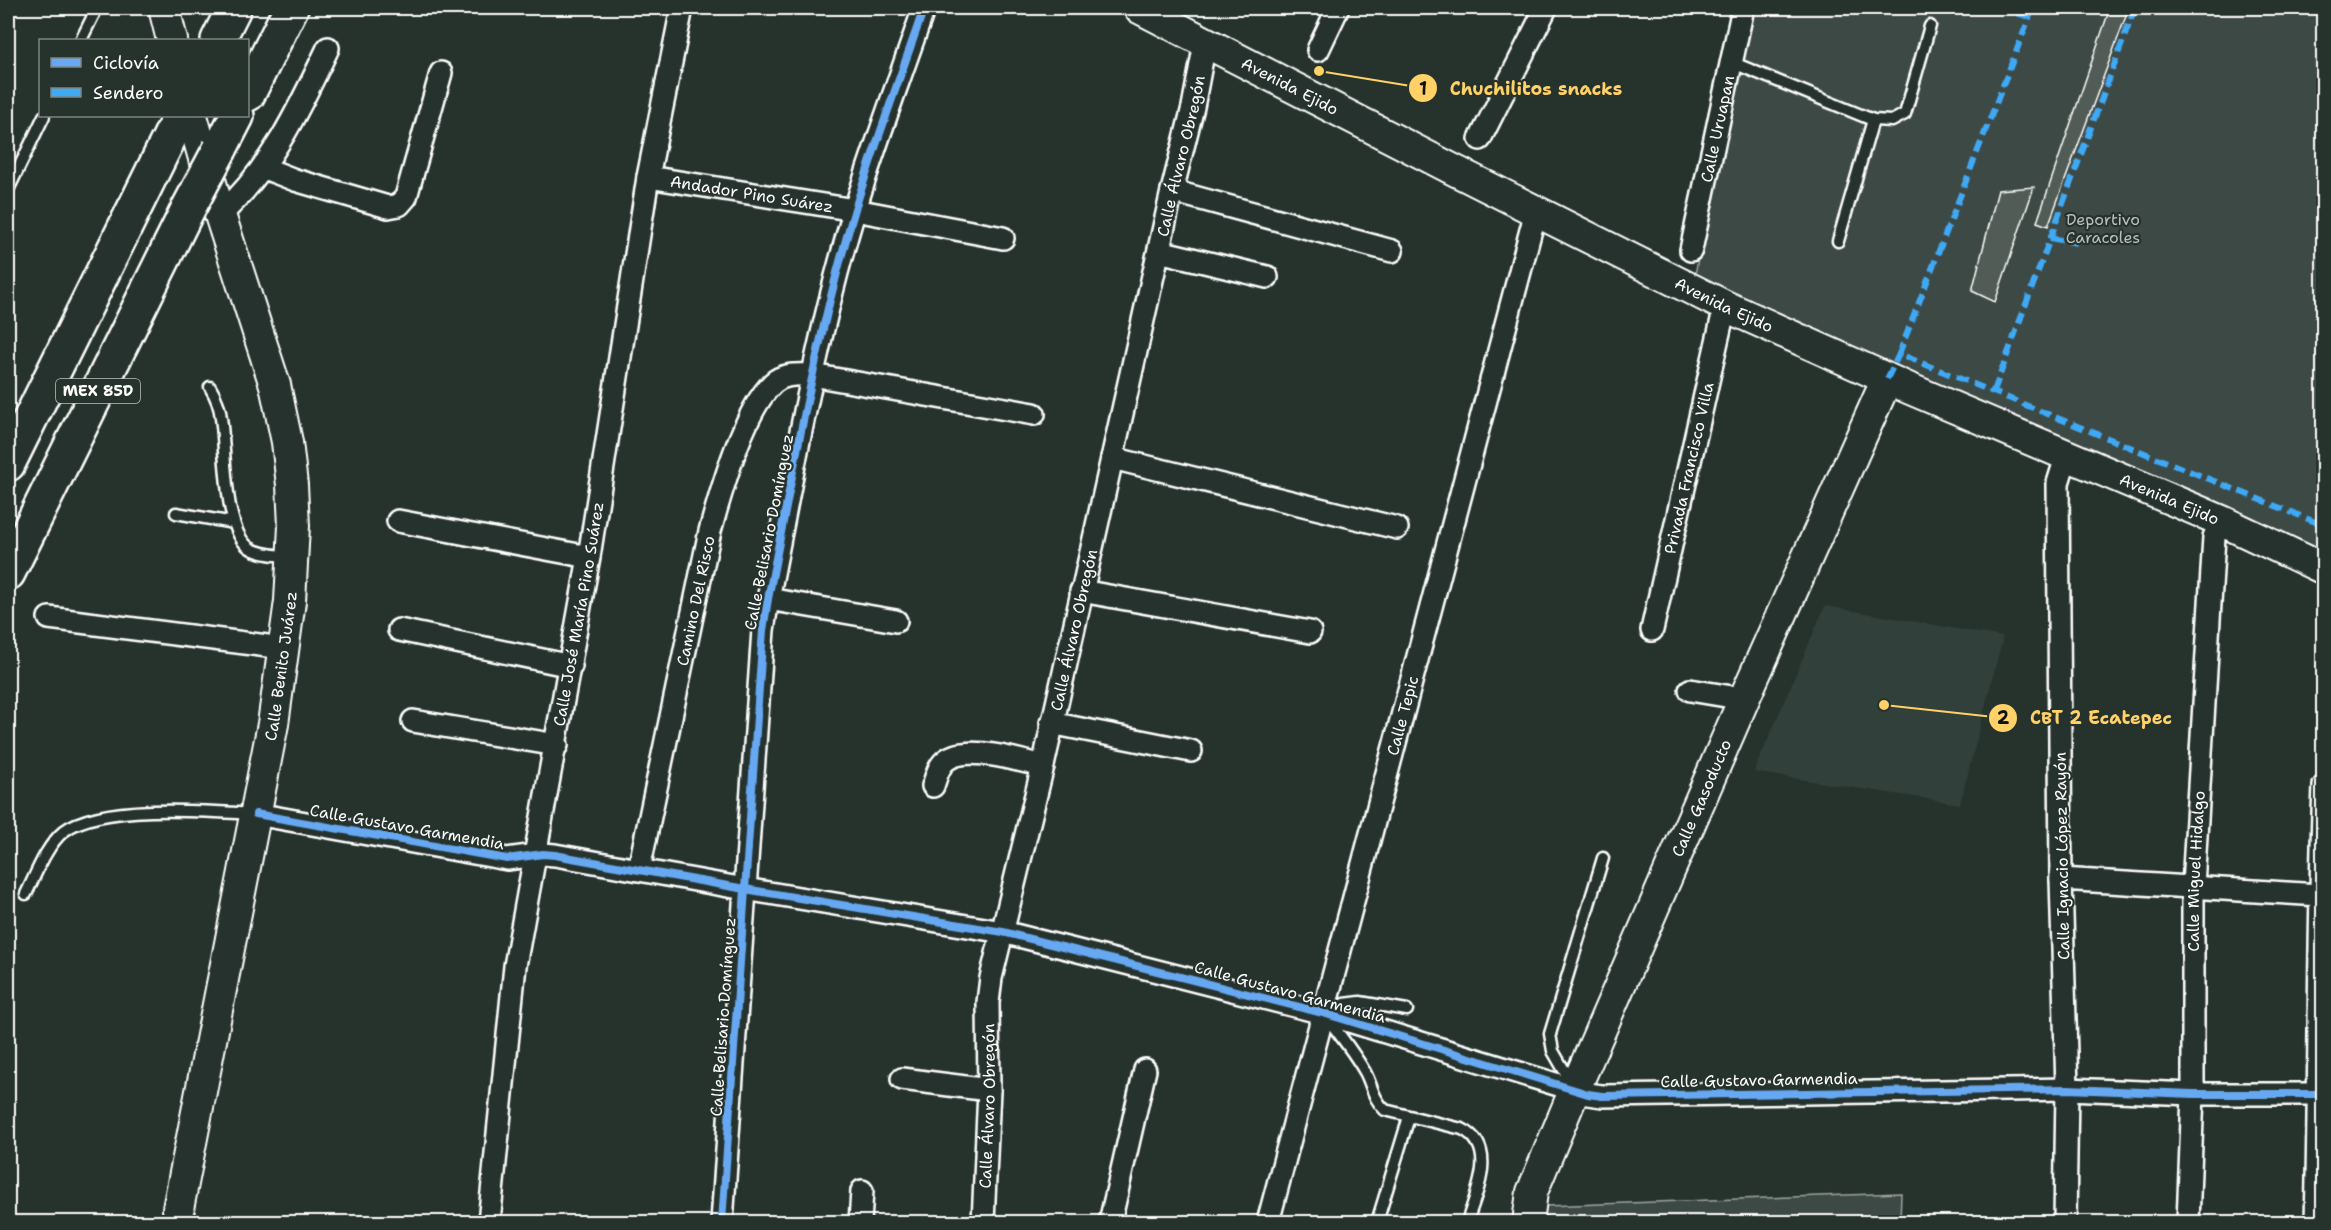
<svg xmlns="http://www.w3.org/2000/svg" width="2331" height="1230" viewBox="0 0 2331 1230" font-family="'Shantell Sans',sans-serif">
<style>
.built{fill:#333f3a}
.green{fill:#3e4944;stroke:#9ea4a2;stroke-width:1.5}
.building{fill:#515c57;stroke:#fff;stroke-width:1.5}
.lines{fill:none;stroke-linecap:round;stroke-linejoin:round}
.lane-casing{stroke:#fff;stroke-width:15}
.street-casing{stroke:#fff;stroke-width:26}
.secondary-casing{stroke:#fff;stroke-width:34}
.highway-casing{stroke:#fff;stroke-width:38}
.lane{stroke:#26332d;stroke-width:10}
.street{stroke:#26332d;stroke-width:21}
.secondary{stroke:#26332d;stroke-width:30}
.highway{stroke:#26332d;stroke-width:33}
.highway-bridge-casing{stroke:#fff;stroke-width:38;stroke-linecap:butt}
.highway-bridge{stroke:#26332d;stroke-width:33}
.quiet{stroke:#3fa9f5;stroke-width:6;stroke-dasharray:12 6;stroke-linecap:butt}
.cycleway-casing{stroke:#26332d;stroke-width:11}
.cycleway{stroke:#66a8f1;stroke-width:8}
.labels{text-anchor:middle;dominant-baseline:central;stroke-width:4.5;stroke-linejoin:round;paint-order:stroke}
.shield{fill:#26332d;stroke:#bec2c0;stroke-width:1.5}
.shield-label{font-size:15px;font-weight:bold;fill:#fff}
.street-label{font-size:16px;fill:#fff;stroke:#26332d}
.park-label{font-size:16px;fill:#bbbfbe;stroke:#26332d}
.leader{fill:none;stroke:#ffd166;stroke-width:2}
.callout-dot{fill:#ffd166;stroke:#26332d;stroke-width:2}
.mark-label{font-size:18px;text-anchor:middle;font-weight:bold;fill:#111}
.callout-label{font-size:18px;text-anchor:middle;font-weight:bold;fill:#ffd166;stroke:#26332d;stroke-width:4.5;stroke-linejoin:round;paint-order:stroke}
</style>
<rect width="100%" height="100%" fill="#26332d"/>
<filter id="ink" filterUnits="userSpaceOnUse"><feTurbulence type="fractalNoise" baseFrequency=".0167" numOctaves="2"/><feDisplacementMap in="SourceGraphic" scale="12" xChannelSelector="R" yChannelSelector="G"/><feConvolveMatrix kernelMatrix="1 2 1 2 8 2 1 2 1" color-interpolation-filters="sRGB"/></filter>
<g filter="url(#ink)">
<!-- built -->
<polygon class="built" points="1825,606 2003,637 1960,804 1754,772"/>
<!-- green -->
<g class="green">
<polygon points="1746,8 2323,8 2323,574 1694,280"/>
<polygon points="1901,1193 1900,1222 1539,1222 1545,1206"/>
</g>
<!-- building -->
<g class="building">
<polygon points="2110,8 2129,8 2048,226 2037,222"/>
<polygon points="2034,187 1995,302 1972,291 1998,190"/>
</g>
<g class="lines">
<defs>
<g id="lane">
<polyline points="81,40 97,8"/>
<polyline points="1731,62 1873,120 1892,121 1905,114 1930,26"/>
<polyline points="8,190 44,116"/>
<polyline points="1838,241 1873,120"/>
<path d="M210,387c6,10 10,20 11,31 5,30 2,113 29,130 10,7 28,7 41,9"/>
<polyline points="176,513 234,523"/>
<path d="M26,894c10,-20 20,-48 38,-63 36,-28 143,-20 189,-17"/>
<path d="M1407,1010l-47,-8 -16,2 -21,9c15,19 30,38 42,59 7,13 8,27 20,38l77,19c37,18 14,64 5,93"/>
<polyline points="1572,1084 1553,1051 1550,1034 1603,858"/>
<polyline points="1377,1222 1409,1117"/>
</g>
<g id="street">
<polyline points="1318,50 1338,8"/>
<polyline points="1480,139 1546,8"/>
<polyline points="264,168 295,180 388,207 399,205 406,197 441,73"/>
<path id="s1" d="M648,177l207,33 148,28"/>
<polyline points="1172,191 1392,251"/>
<path d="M220,215c51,-46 79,-106 108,-167"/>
<path id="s2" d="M1691,250l52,-242"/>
<polyline points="1159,251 1267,277"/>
<polyline points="1112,458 1397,528"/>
<polyline points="398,521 589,557"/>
<polyline points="1081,591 1310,632"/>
<polyline points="768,599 896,621"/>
<polyline points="49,618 283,648"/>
<polyline points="399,630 571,666"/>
<path id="s3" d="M1652,630l73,-324"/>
<polyline points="1690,690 1744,699"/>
<polyline points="413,721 557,745"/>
<polyline points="1051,723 1191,751"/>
<path d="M933,786c3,-8 5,-19 12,-25 19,-18 75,0 98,5"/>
<polyline points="256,814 507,859 543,854 555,855 745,889 1003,932 1323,1013 1588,1094 1602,1096 2067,1089 2193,1094 2324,1094"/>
<path id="s4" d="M639,869l71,-338c11,-39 33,-120 63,-148 11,-10 25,-8 39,-8l222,39"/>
<polyline points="2061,879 2320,895"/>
<polyline points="902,1079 989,1090"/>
<path id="s5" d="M489,1222l26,-256 74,-409 59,-380 34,-169"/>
<path d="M722,1222l41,-592 5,-31c26,-130 48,-262 87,-390 21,-68 46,-134 69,-201"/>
<polyline points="860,1222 862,1191"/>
<path id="s6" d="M983,1222l6,-132 -1,-88 3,-24 52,-212 129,-575 21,-84 12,-64"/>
<polyline points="1110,1222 1145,1070"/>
<path id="s7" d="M1268,1222l268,-1011"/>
<polyline points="2065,1222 2067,1089 2061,879 2058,483 2067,454"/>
<path id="s8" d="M2188,1222l5,-128v-208l21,-349 8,-16"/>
<path d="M2316,1222c4,-145 2,-291 8,-436"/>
</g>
<g id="secondary">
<polyline points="164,8 172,40"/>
<path id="s9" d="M1139,8l315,162 271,136 183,82 314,133 102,48"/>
<path id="s10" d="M181,1222l-3,-13 95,-485 17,-123 4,-75 -2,-41 -5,-43 -12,-57 -55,-170 -28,-99"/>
<path id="s11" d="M1528,1222l4,-30 43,-103 169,-390 143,-320"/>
</g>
<g id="highway">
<polyline points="218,40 234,8"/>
<polyline points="248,94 291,8"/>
<polyline points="220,149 237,116"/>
<polyline points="8,464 180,116"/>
<polyline points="8,573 188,209"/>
</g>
</defs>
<!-- lane casing -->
<use href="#lane" class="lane-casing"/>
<!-- street casing -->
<use href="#street" class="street-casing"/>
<!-- secondary casing -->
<use href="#secondary" class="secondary-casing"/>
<!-- highway casing -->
<use href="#highway" class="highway-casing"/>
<!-- lane -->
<use href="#lane" class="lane"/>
<!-- street -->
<use href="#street" class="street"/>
<!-- secondary -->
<use href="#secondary" class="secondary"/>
<!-- highway -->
<use href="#highway" class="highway"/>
<defs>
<polyline id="highway-bridge" points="188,209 220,149"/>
</defs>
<!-- highway-bridge casing -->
<use href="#highway-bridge" class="highway-bridge-casing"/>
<!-- highway-bridge -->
<use href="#highway-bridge" class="highway-bridge"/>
<!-- quiet -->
<g class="quiet">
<polyline points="1999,8 2030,17"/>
<polyline points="2033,8 1899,354 2318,523 2324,518"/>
<polyline points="2050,238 2077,243"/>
<polyline points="1887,379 1899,354"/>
<polyline points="1994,391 2135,8"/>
</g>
<defs>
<g id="cycleway">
<polyline points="256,814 507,859 543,854 555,855 745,889 1003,932 1323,1013 1588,1094 1602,1096 2067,1089 2193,1094 2324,1094"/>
<path d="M722,1222l41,-592 5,-31c26,-130 48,-262 87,-390 21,-68 46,-134 69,-201"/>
</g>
</defs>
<!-- cycleway casing -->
<use href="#cycleway" class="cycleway-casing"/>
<!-- cycleway -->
<use href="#cycleway" class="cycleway"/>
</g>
</g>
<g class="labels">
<!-- shield labels -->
<rect class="shield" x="56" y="379" width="84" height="24" rx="4.5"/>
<g class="shield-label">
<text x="98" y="391">MEX 85D</text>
</g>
<!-- street labels -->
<g class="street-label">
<text stroke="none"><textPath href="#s9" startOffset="170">Avenida Ejido</textPath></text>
<text stroke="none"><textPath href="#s2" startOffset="124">Calle Uruapan</textPath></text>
<text stroke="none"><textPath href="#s6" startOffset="1088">Calle Álvaro Obregón</textPath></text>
<text stroke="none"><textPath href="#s1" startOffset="105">Andador Pino Suárez</textPath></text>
<text stroke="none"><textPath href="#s9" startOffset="656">Avenida Ejido</textPath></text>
<text stroke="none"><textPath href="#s3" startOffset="166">Privada Francisco Villa</textPath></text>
<text stroke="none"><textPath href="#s9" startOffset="1142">Avenida Ejido</textPath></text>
<text transform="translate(769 532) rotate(-79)">Calle Belisario Domínguez</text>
<text stroke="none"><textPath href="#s4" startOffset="274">Camino Del Risco</textPath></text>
<text stroke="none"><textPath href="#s5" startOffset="615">Calle José María Pino Suárez</textPath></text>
<text stroke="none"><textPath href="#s6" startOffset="602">Calle Álvaro Obregón</textPath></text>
<text stroke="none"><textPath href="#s10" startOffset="566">Calle Benito Juárez</textPath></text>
<text stroke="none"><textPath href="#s7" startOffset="524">Calle Tepic</textPath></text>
<text stroke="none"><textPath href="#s11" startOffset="459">Calle Gasoducto</textPath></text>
<text transform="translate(407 827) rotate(10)">Calle Gustavo Garmendia</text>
<text transform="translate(2062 856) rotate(-91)">Calle Ignacio López Rayón</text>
<text stroke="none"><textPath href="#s8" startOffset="351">Calle Miguel Hidalgo</textPath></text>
<text transform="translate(1290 992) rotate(15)">Calle Gustavo Garmendia</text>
<text transform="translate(723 1017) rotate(-86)">Calle Belisario Domínguez</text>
<text transform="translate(1759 1080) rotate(-1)">Calle Gustavo Garmendia</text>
<text stroke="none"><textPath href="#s6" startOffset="116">Calle Álvaro Obregón</textPath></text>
</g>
<!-- park labels -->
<g class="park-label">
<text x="2103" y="219">Deportivo<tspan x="2103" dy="18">Caracoles</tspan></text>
</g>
</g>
<!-- callouts -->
<path class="leader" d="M1319 71L1423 88M1884 705L2003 718"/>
<g class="callout-dot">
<circle cx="1319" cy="71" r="6"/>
<circle cx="1884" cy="705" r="6"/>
<circle cx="1423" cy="88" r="15"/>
<circle cx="2003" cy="718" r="15"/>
</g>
<g class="mark-label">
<text x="1423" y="95">1</text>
<text x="2003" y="724">2</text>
</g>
<g class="callout-label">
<text x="1536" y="95">Chuchilitos snacks</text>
<text x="2101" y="724">CBT 2 Ecatepec</text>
</g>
<!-- margin -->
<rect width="2331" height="1230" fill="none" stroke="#26332d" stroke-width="30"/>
<rect x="15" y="15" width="2301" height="1200" fill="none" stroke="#fff" stroke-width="2" filter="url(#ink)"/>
<!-- legend -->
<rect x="39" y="39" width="210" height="78" fill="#26332d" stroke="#7d8581" stroke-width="1.5"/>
<rect x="51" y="58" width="30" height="9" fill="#66a8f1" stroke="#7d8581" stroke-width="1.5"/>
<text x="93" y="69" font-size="18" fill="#ffffff">Ciclovía</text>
<rect x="51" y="88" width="30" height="9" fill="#3fa9f5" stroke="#7d8581" stroke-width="1.5"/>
<text x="93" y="99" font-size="18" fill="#ffffff">Sendero</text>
</svg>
